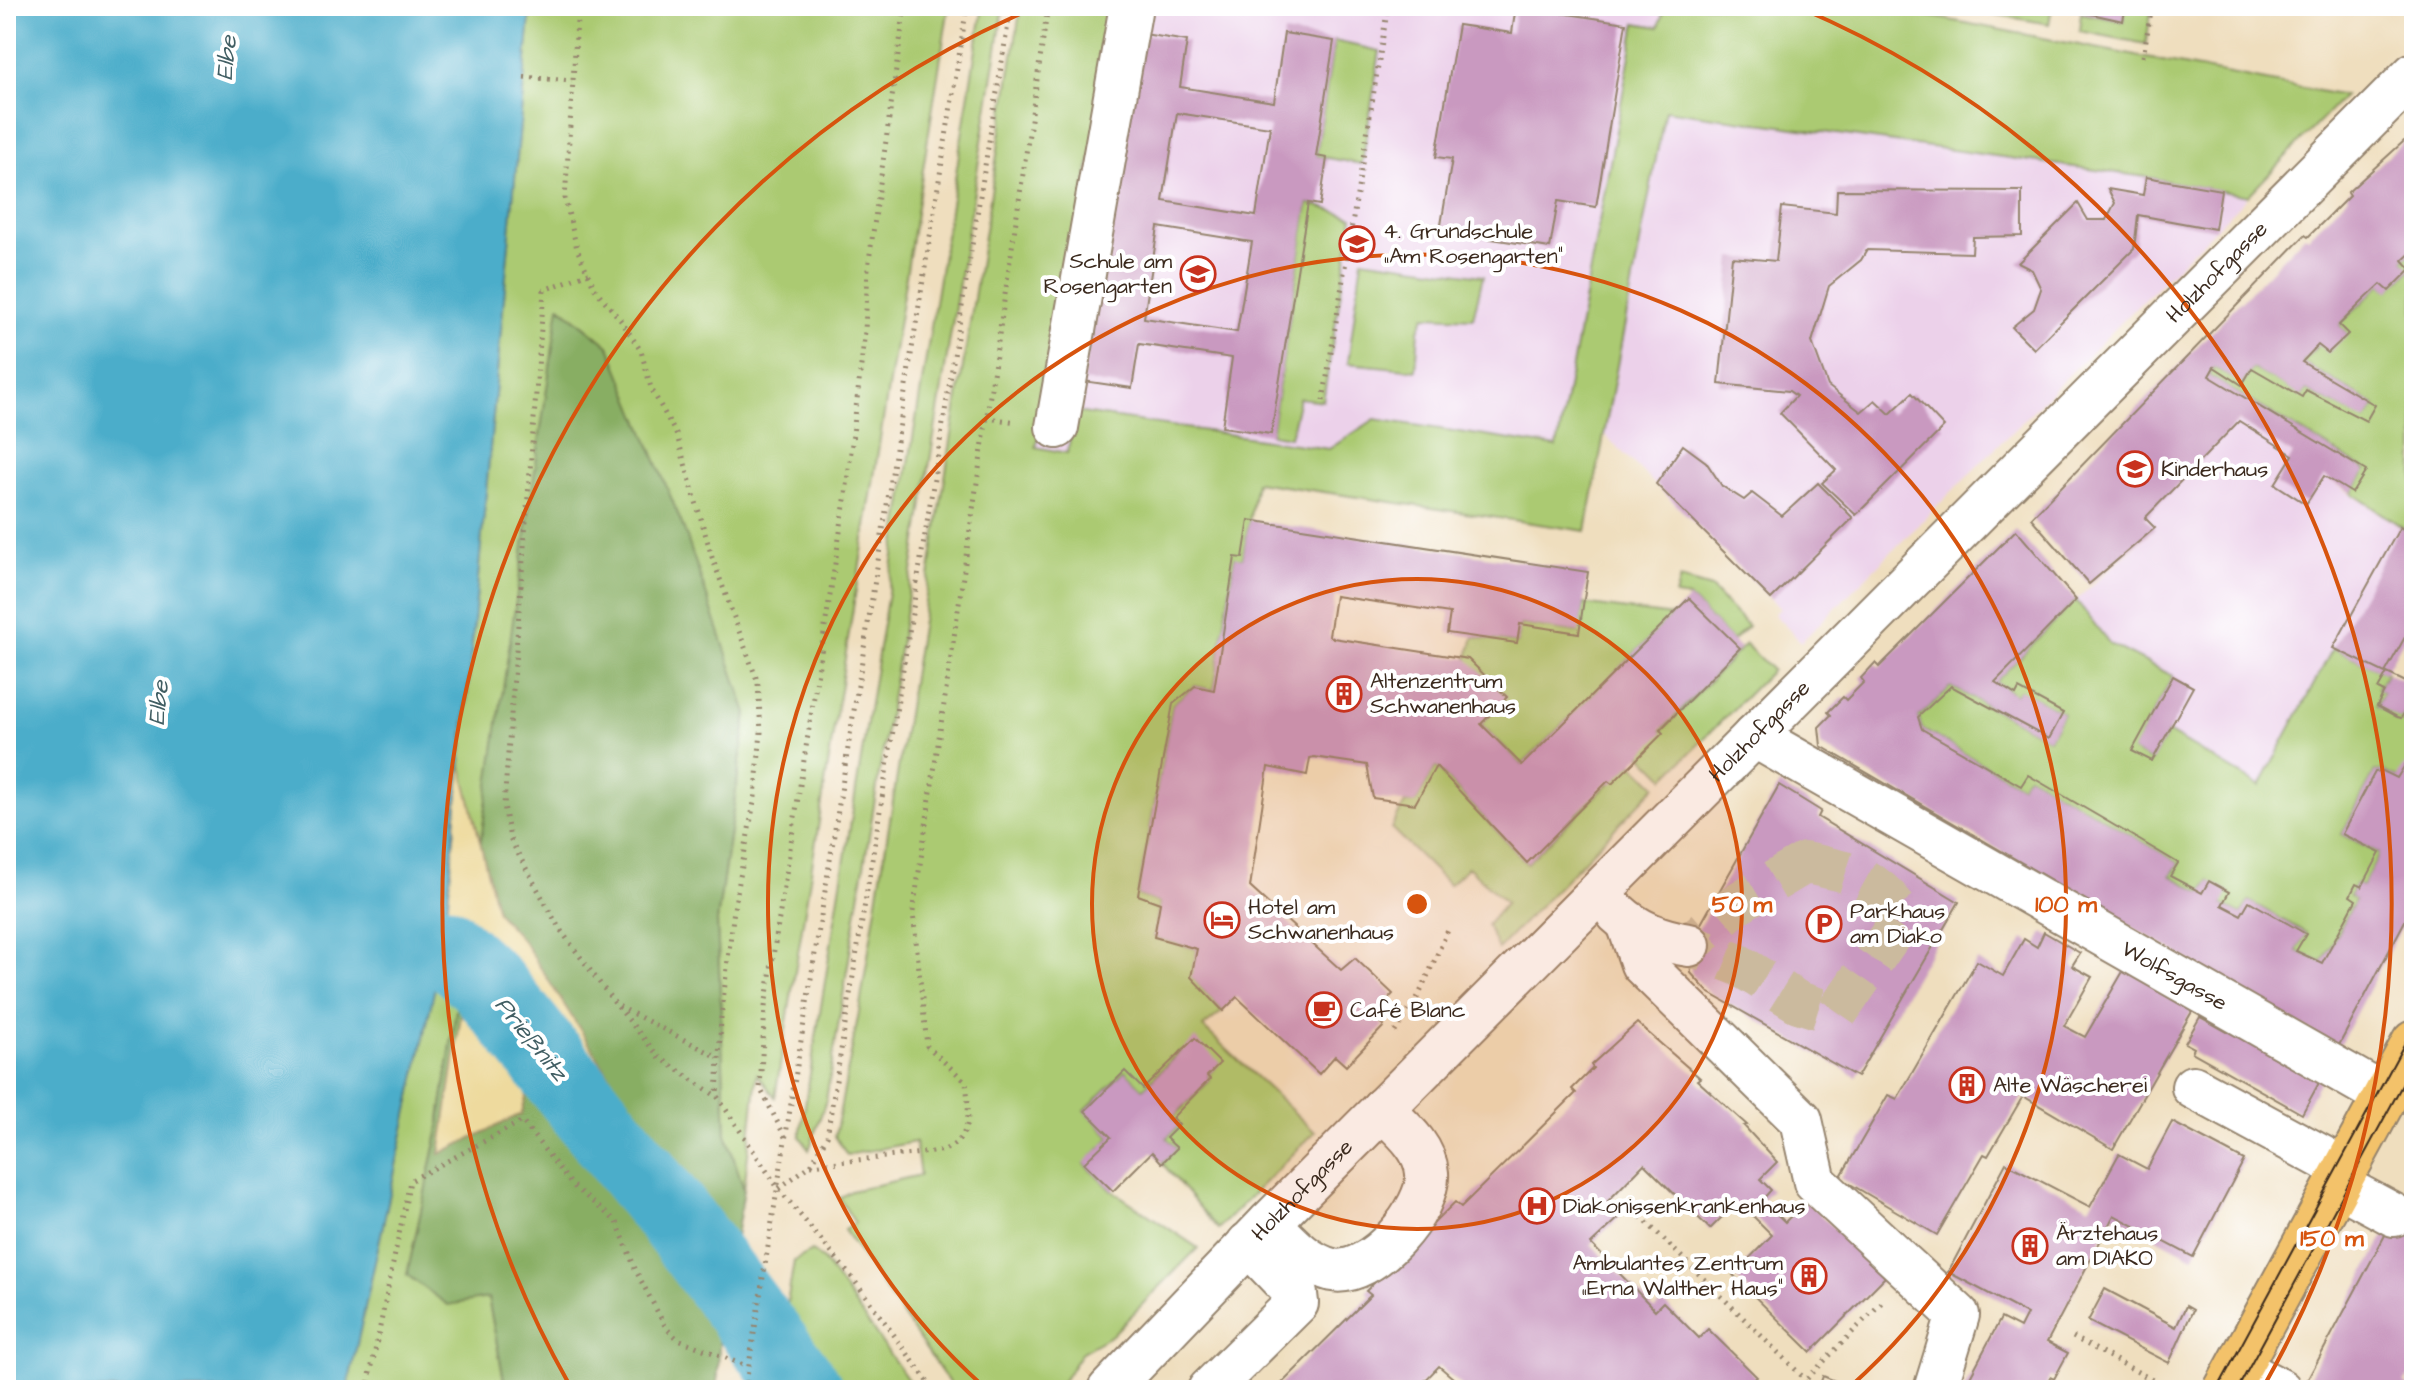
<svg xmlns="http://www.w3.org/2000/svg" width="2420" height="1396" viewBox="0 0 2420 1396" font-family="'Architects Daughter',sans-serif">
<style>
.built{fill:#ecd1ea}
.green{fill:#abca72;stroke:#737a48;stroke-width:2}
.forest{fill:#88ae64;stroke:#626c41;stroke-width:2}
.sand{fill:#eeda9e;stroke:#94825e;stroke-width:2}
.water{fill:#4badca;stroke:#436c74;stroke-width:2}
.lines{fill:none;stroke-linecap:round;stroke-linejoin:round}
.river{stroke:#4badca;stroke-width:78}
.building{fill:#c999c0;fill-rule:evenodd}
.minor-tunnel{stroke:#cbba9e;stroke-width:42;stroke-dasharray:42 21;stroke-linecap:butt}
.minor-casing{stroke:#95846e;stroke-width:46}
.major-casing{stroke:#95846e;stroke-width:48}
.path{stroke:#95846e;stroke-width:5;stroke-dasharray:2 6;stroke-linecap:butt}
.minor{stroke:#fff;stroke-width:42}
.major{stroke:#f3c26a;stroke-width:44}
.tram{stroke:#3b2a1e;stroke-width:2}
.ring{fill:none;stroke:#d7540e;stroke-width:4}
.labels{text-anchor:middle;dominant-baseline:central;stroke-width:8;stroke-linejoin:round;paint-order:stroke}
.poi-label{font-size:22px;fill:#3b2a1e;stroke:#fff;text-anchor:start}
.street-label{font-size:22px;fill:#3b2a1e;stroke:#fff}
.water-label{font-size:24px;font-style:italic;fill:#415e63;stroke:#fff}
.centre{fill:#d7540e;stroke:#fff;stroke-width:4}
.ring-label{font-size:24px;text-anchor:middle;font-weight:bold;fill:#d7540e;stroke:#fff;stroke-width:8;stroke-linejoin:round;paint-order:stroke}
</style>
<rect width="100%" height="100%" fill="#fff"/>
<filter id="ink" filterUnits="userSpaceOnUse"><feTurbulence type="fractalNoise" baseFrequency=".0125" numOctaves="2"/><feDisplacementMap in="SourceGraphic" scale="16" xChannelSelector="R" yChannelSelector="G"/><feConvolveMatrix kernelMatrix="1 2 1 2 8 2 1 2 1" color-interpolation-filters="sRGB"/></filter>
<filter id="wash" filterUnits="userSpaceOnUse"><feTurbulence type="fractalNoise" baseFrequency=".006" numOctaves="4" result="noise"/><feDisplacementMap in="SourceGraphic" scale="32" xChannelSelector="R" yChannelSelector="G"/><feGaussianBlur stdDeviation="1.8" result="paint"/><feColorMatrix in="noise" values="0 0 0 0 0 0 0 0 0 0 0 0 0 0 0 0 0 1.4 0 .05"/><feComposite in="paint" operator="in"/></filter>
<g filter="url(#wash)">
<rect width="100%" height="100%" fill="#efdebe"/>
<!-- built -->
<g class="built">
<polygon points="1120,6 1631,6 1663,12 1659,27 2146,177 2248,196 1801,642 1774,614 1780,609 1771,599 1604,434 1586,531 1036,447"/>
<polygon points="2239,421 2293,455 2275,484 2306,504 2324,476 2400,527 2260,786 2168,732 2192,686 2110,644 2076,600 2154,529 2145,518"/>
</g>
<!-- green -->
<g class="green">
<polygon points="531,6 949,6 777,1085 775,1097 757,1074 744,1190 726,1134 717,921 747,713 609,346 560,306 438,1133 407,1275 488,1298 506,1390 347,1390 444,945"/>
<polygon points="983,6 1004,6 826,1100 809,1150 800,1136"/>
<polygon points="1021,6 1120,6 1036,447 1067,453 1076,412 1329,449 1375,419 1557,447 1636,23 1659,27 1663,13 1631,6 1877,6 2344,96 2248,196 2146,177 1665,110 1586,531 1256,482 1243,558 1235,558 1214,690 1195,686 1173,704 1138,895 1160,903 1154,937 1197,949 1192,977 1223,1011 1203,1027 1315,1132 1218,1229 1162,1163 1176,1148 1166,1138 1179,1125 1172,1118 1210,1080 1207,1076 1219,1063 1180,1051 1143,1089 1125,1071 1085,1110 1111,1137 1085,1164 1113,1191 1198,1248 1112,1335 1082,1352 1057,1390 954,1390 844,1230 855,1223 839,1198 851,1191 920,1175 915,1142 847,1155 835,1136 859,1012"/>
<polygon points="1983,6 2047,6 2052,7 2049,24 1982,12"/>
<polygon points="2126,6 2152,6 2146,44 2079,31 2081,13 2123,21"/>
<polygon points="1334,41 1380,51 1362,164 1316,156"/>
<polygon points="1308,203 1353,217 1323,401 1299,398 1290,437 1271,434"/>
<polygon points="2414,250 2414,535 2352,493 2366,470 2209,376 2214,367 2242,384 2252,368 2302,396 2306,390 2366,420 2375,405 2302,362 2318,345 2347,334 2339,325 2381,284 2389,290 2410,270 2403,260"/>
<polygon points="1362,259 1483,276 1473,318 1425,316 1419,330 1416,370 1348,363"/>
<polygon points="1680,579 1711,588 1748,626 1732,641 1689,598 1675,596"/>
<polygon points="2076,600 2110,644 2173,676 2133,751 2151,761 2168,732 2260,786 2333,648 2387,673 2378,688 2384,692 2377,706 2401,718 2405,712 2414,717 2414,732 2408,744 2414,747 2414,769 2397,778 2383,771 2375,772 2342,834 2380,853 2362,887 2356,884 2350,896 2356,900 2322,963 2296,951 2306,933 2249,901 2241,915 2222,905 2209,881 2202,893 2171,876 2178,863 2028,775 2021,786 1922,729 1918,717 1951,686 2049,739 2063,713 2019,690 2016,695 1995,682"/>
<polygon points="1583,604 1672,616 1522,765 1481,724 1506,697 1467,660 1474,637 1517,643 1520,624 1578,633"/>
<polygon points="1745,644 1772,670 1665,778 1640,753"/>
<polygon points="1631,762 1656,786 1498,949 1487,925 1506,903 1468,867 1449,885 1391,828 1405,803 1415,803 1436,766 1527,863"/>
<polygon points="812,1251 824,1261 915,1390 773,1390 794,1261"/>
</g>
<!-- forest -->
<polygon class="forest" points="559,306 609,346 684,529 747,713 717,921 726,1134 744,1190 720,1328 717,1390 506,1390 488,1298 448,1305 407,1275 438,1133"/>
<!-- sand -->
<g class="sand">
<polygon points="461,762 497,912 524,942 640,1123 500,980 444,934"/>
<polygon points="467,976 537,1061 521,1114 440,1154"/>
</g>
<!-- water -->
<polygon class="water" points="6,6 531,6 444,945 347,1390 6,1390"/>
<g class="lines">
<!-- river -->
<polyline class="river" points="342,909 444,945 486,983 675,1218 804,1390"/>
</g>
<g id="blocks">
<!-- building -->
<g class="building">
<polygon points="1516,6 1626,23 1596,207 1558,201 1550,248 1440,231 1452,159 1436,157 1458,25 1512,33"/>
<polygon points="2055,6 2126,6 2123,21"/>
<path d="M1138,33l49,8 -7,46 94,15 10,-69 50,8 -18,115 11,2 -7,47 -12,-2 -37,231 -49,-7 10,-69 -93,-14 -7,44 -49,-7zM1177,113l93,14 -14,89 -93,-15zM1158,227l94,15 -15,90 -93,-14z"/>
<polygon points="2414,132 2414,250 2403,260 2411,269 2389,291 2381,284 2362,302 2339,325 2348,334 2328,353 2318,345 2302,362 2375,405 2366,421 2306,390 2302,397 2252,368 2242,385 2214,367 2209,376 2366,471 2354,490 2352,493 2324,476 2306,504 2275,484 2293,455 2239,421 2145,518 2155,528 2089,584 2031,518 2305,235 2308,237 2349,196 2347,193"/>
<polygon points="2146,177 2221,190 2215,229 2138,215 2134,249 2034,349 2012,327 2034,309 2041,289 2032,270 2018,263 2078,203 2088,220 2106,220 2115,203 2108,189 2143,195"/>
<polygon points="1837,190 2022,191 2022,236 1973,237 1972,253 1867,250 1861,260 1829,286 1812,342 1828,386 1861,412 1875,400 1890,414 1912,393 1944,427 1856,515 1822,483 1836,470 1780,413 1796,396 1789,391 1719,384 1732,257 1776,261 1782,207 1836,213"/>
<polygon points="1683,445 1706,462 1722,486 1744,500 1752,493 1782,516 1818,483 1853,518 1771,599 1656,484"/>
<polygon points="1249,520 1588,572 1579,633 1520,624 1517,643 1447,633 1450,613 1335,596 1329,636 1333,638 1468,659 1507,697 1481,724 1522,765 1689,598 1740,648 1660,730 1663,733 1612,784 1608,781 1527,863 1436,766 1415,804 1373,798 1367,765 1314,757 1310,758 1307,775 1268,767 1250,887 1341,970 1355,958 1393,994 1372,1016 1384,1026 1346,1066 1335,1056 1319,1074 1237,997 1223,1011 1191,977 1197,949 1154,937 1160,903 1138,895 1173,704 1195,686 1214,690 1235,557 1243,558"/>
<polygon points="2400,527 2414,535 2414,621 2385,673 2333,648"/>
<polygon points="2016,530 2076,600 1995,682 2016,695 2019,689 2063,713 2049,739 1951,686 1918,717 1922,729 2021,786 2028,775 2141,841 2178,863 2170,876 2202,893 2209,881 2229,892 2222,905 2241,915 2249,901 2306,934 2296,951 2322,963 2356,900 2350,896 2356,884 2362,887 2380,853 2342,834 2375,772 2383,771 2397,778 2405,765 2414,769 2414,904 2338,1047 1821,746 1819,727 1831,715 1828,712 1843,697 1846,700 1864,682 1861,678 1875,663 1879,667"/>
<polygon points="2387,673 2414,686 2414,717 2405,712 2401,718 2397,717 2377,706 2384,692 2378,689"/>
<polygon points="2173,676 2193,687 2152,761 2132,751"/>
<polygon points="1779,785 1821,811 1818,817 1959,902 1857,1077 1708,992 1691,973 1689,945"/>
<polygon points="2044,932 2080,953 2072,966 2092,977 2064,1026 2085,1037 2125,968 2194,1008 2113,1149 2023,1096 1988,1156 1984,1154 1937,1235 1840,1178 1888,1095 1897,1099 1977,961 2003,976 2024,939 2037,947"/>
<polygon points="2200,1017 2227,1032 2229,1029 2320,1081 2302,1114 2192,1052 2194,1048 2185,1043"/>
<polygon points="1637,1023 1700,1078 1697,1080 1747,1125 1744,1126 1777,1162 1760,1179 1771,1190 1762,1200 1785,1222 1806,1201 1885,1277 1811,1352 1733,1275 1772,1235 1741,1204 1738,1207 1735,1204 1710,1229 1644,1164 1608,1201 1622,1215 1591,1244 1655,1310 1663,1302 1699,1338 1708,1329 1757,1377 1743,1390 1467,1390 1439,1366 1416,1390 1275,1390 1371,1295 1366,1291 1455,1202 1461,1207 1576,1093 1572,1089 1593,1068 1591,1065"/>
<polygon points="1195,1038 1220,1063 1207,1076 1210,1079 1172,1118 1179,1125 1166,1138 1177,1148 1162,1163 1152,1152 1113,1191 1084,1163 1111,1137 1085,1111 1125,1071 1143,1089"/>
<polygon points="2172,1122 2244,1160 2193,1257 2114,1215 2047,1342 2068,1353 2054,1379 2050,1377 2044,1390 1963,1390 2001,1318 2020,1328 2027,1314 1948,1272 2006,1163 2090,1207 2119,1154 2147,1169"/>
<polygon points="2414,1181 2414,1369 2404,1383 2412,1390 2302,1390"/>
<polygon points="2105,1289 2176,1327 2186,1306 2193,1310 2169,1363 2088,1321"/>
<polygon points="1823,1376 1857,1390 1818,1390"/>
</g>
</g>
</g>
<g filter="url(#ink)">
<use href="#blocks" fill-opacity="0" stroke="#95846e" stroke-width="2"/>
<g class="lines">
<!-- minor-tunnel -->
<path class="minor-tunnel" d="M1805,863c46,9 70,14 98,54l-67,97 -38,-12 -59,-37 -50,-20 47,-41z"/>
<defs>
<g id="minor">
<polyline points="1057,427 1131,6"/>
<path id="s1" d="M1754,736l631,360"/>
<path d="M1617,913c20,19 45,28 72,32"/>
<polyline points="1628,923 1642,964 1801,1120 1815,1182 1958,1315 1935,1390"/>
<polyline points="2193,1087 2346,1170"/>
<polyline points="2338,1185 2394,1215"/>
<path d="M1269,1223c18,18 37,41 63,47 39,8 98,-61 95,-97 -2,-27 -27,-46 -45,-64"/>
<polyline points="2238,1368 2280,1390"/>
<path id="s2" d="M1109,1390l160,-167 1145,-1149"/>
<polyline points="1209,1390 1297,1303 1296,1294 1248,1244"/>
</g>
<polyline id="major" points="2226,1390 2414,1043"/>
</defs>
<!-- minor casing -->
<use href="#minor" class="minor-casing"/>
<!-- major casing -->
<use href="#major" class="major-casing"/>
<!-- path -->
<g class="path">
<polyline points="578,6 565,199 577,249 595,289 622,322 641,351 651,388 677,436 712,557 758,683 761,732 755,797 734,909 721,1018 717,1096 778,1188 854,1280 934,1390"/>
<polyline points="2143,57 2152,6"/>
<polyline points="524,77 572,81"/>
<polyline points="589,273 544,290 504,805 510,839 559,928 616,1005 718,1057"/>
<polyline points="1323,401 1388,6"/>
<polyline points="986,418 1017,422"/>
<polyline points="618,1007 659,1057 716,1096"/>
<polyline points="1395,1032 1419,995 1449,928"/>
<polyline points="785,1137 760,1088 765,1007 846,494 865,331 868,268 905,6"/>
<path d="M811,1165l130,-14c33,-11 28,-40 25,-69l-39,-36 -14,-134 135,-906"/>
<polyline points="779,1188 811,1165 827,1136 1011,6"/>
<polyline points="1615,1209 1628,1204 1806,1380"/>
<polyline points="2073,1337 2171,1390"/>
<polyline points="367,1390 410,1181 522,1121 572,1185 617,1222 636,1271 666,1328 678,1339 746,1366"/>
<polyline points="745,1390 967,6"/>
<polyline points="1796,1390 1882,1302"/>
</g>
<!-- minor -->
<use href="#minor" class="minor"/>
<!-- major -->
<use href="#major" class="major"/>
<!-- tram -->
<g class="tram">
<polyline points="2217,1390 2414,1026"/>
<polyline points="2237,1390 2414,1063"/>
</g>
</g>
</g>
<!-- distance rings -->
<circle cx="1417" cy="904" r="325" fill="#d7540e" fill-opacity=".12"/>
<g class="ring">
<circle cx="1417" cy="904" r="325"/>
<path d="M983 1386A649 649 0 1 1 1851 1386"/>
<path d="M569 1384A974 974 0 0 1 1036 7M1798 7A974 974 0 0 1 2265 1384"/>
</g>
<!-- icons -->
<defs>
<symbol id="school-ring" viewBox="-11 -11 22 22"><circle r="9.5" fill="#fff" stroke="#c8321e" stroke-width="1.5"/><path d="M0-5L7-2L0 1L-7-2ZM-4 1L0 2.5L4 1V4Q0 6-4 4Z" fill="#c8321e"/></symbol>
<symbol id="building-ring" viewBox="-11 -11 22 22"><circle r="9.5" fill="#fff" stroke="#c8321e" stroke-width="1.5"/><path d="M-4-6H4V6H1V3H-1V6H-4ZM-2.5-4.3h1.7v1.8h-1.7ZM.8-4.3h1.7v1.8H.8ZM-2.5-1h1.7V.8h-1.7ZM.8-1h1.7V.8H.8Z" fill="#c8321e"/></symbol>
<symbol id="hotel-ring" viewBox="-11 -11 22 22"><circle r="9.5" fill="#fff" stroke="#c8321e" stroke-width="1.5"/><path d="M-6-4.5h1.5V1H6V5H4.5V3h-9V5H-6ZM-4 0a1.8 1.8 0 1 1 3.6 0ZM.5 0V-2.5h3Q6-2.5 6 0Z" fill="#c8321e"/></symbol>
<symbol id="parking-ring" viewBox="-11 -11 22 22"><circle r="9.5" fill="#fff" stroke="#c8321e" stroke-width="1.5"/><path d="M-3.5-5.5H1a3.5 3.5 0 0 1 0 7H-1V5.5H-3.5ZM-1-3.4V-.6H.8a1.4 1.4 0 0 0 0-2.8Z" fill="#c8321e"/></symbol>
<symbol id="cafe-ring" viewBox="-11 -11 22 22"><circle r="9.5" fill="#fff" stroke="#c8321e" stroke-width="1.5"/><path d="M-5.5-4.5H6V0H3Q3 3.5 0 3.5H-2.5Q-5.5 3.5-5.5 0ZM3-3.2v2h1.7v-2ZM-6 4.5H4V6H-6Z" fill="#c8321e"/></symbol>
<symbol id="hospital-ring" viewBox="-11 -11 22 22"><circle r="9.5" fill="#fff" stroke="#c8321e" stroke-width="1.5"/><path d="M-5-5h3v3.5h4V-5h3V5h-3V1.5h-4V5h-3Z" fill="#c8321e"/></symbol>
</defs>
<g fill-rule="evenodd">
<use href="#school-ring" x="1337" y="224" width="40" height="40"/>
<use href="#school-ring" x="1178" y="254" width="40" height="40"/>
<use href="#school-ring" x="2115" y="449" width="40" height="40"/>
<use href="#building-ring" x="1324" y="674" width="40" height="40"/>
<use href="#hotel-ring" x="1202" y="900" width="40" height="40"/>
<use href="#parking-ring" x="1804" y="904" width="40" height="40"/>
<use href="#cafe-ring" x="1304" y="990" width="40" height="40"/>
<use href="#building-ring" x="1947" y="1065" width="40" height="40"/>
<use href="#hospital-ring" x="1517" y="1186" width="40" height="40"/>
<use href="#building-ring" x="2010" y="1226" width="40" height="40"/>
<use href="#building-ring" x="1789" y="1256" width="40" height="40"/>
</g>
<g class="labels">
<!-- poi labels -->
<g class="poi-label">
<text x="1383" y="231">4. Grundschule<tspan x="1383" dy="25">„Am Rosengarten“</tspan></text>
<text x="1172" y="261" text-anchor="end">Schule am<tspan x="1172" dy="25">Rosengarten</tspan></text>
<text x="2161" y="469">Kinderhaus</text>
<text x="1370" y="681">Altenzentrum<tspan x="1370" dy="25">Schwanenhaus</tspan></text>
<text x="1248" y="907">Hotel am<tspan x="1248" dy="25">Schwanenhaus</tspan></text>
<text x="1850" y="911">Parkhaus<tspan x="1850" dy="25">am Diako</tspan></text>
<text x="1350" y="1010">Café Blanc</text>
<text x="1993" y="1085">Alte Wäscherei</text>
<text x="1563" y="1206">Diakonissenkrankenhaus</text>
<text x="2056" y="1233">Ärztehaus<tspan x="2056" dy="25">am DIAKO</tspan></text>
<text x="1783" y="1263" text-anchor="end">Ambulantes Zentrum<tspan x="1783" dy="25">„Erna Walther Haus“</tspan></text>
</g>
<!-- street labels -->
<g class="street-label">
<text stroke="none"><textPath href="#s2" startOffset="1574">Holzhofgasse</textPath></text>
<text stroke="none"><textPath href="#s2" startOffset="926">Holzhofgasse</textPath></text>
<text stroke="none"><textPath href="#s1" startOffset="484">Wolfsgasse</textPath></text>
<text stroke="none"><textPath href="#s2" startOffset="278">Holzhofgasse</textPath></text>
</g>
<!-- water labels -->
<g class="water-label">
<text transform="translate(227 58) rotate(-84)">Elbe</text>
<text transform="translate(159 703) rotate(-84)">Elbe</text>
<text transform="translate(531 1039) rotate(51)">Prießnitz</text>
</g>
</g>
<circle cx="1417" cy="904" r="12" class="centre"/>
<g class="ring-label">
<text x="1742" y="912">50 m</text>
<text x="2066" y="912">100 m</text>
<text x="2332" y="1246">150 m</text>
</g>
<!-- margin -->
<rect width="2420" height="1396" fill="none" stroke="#fff" stroke-width="32"/>
</svg>
